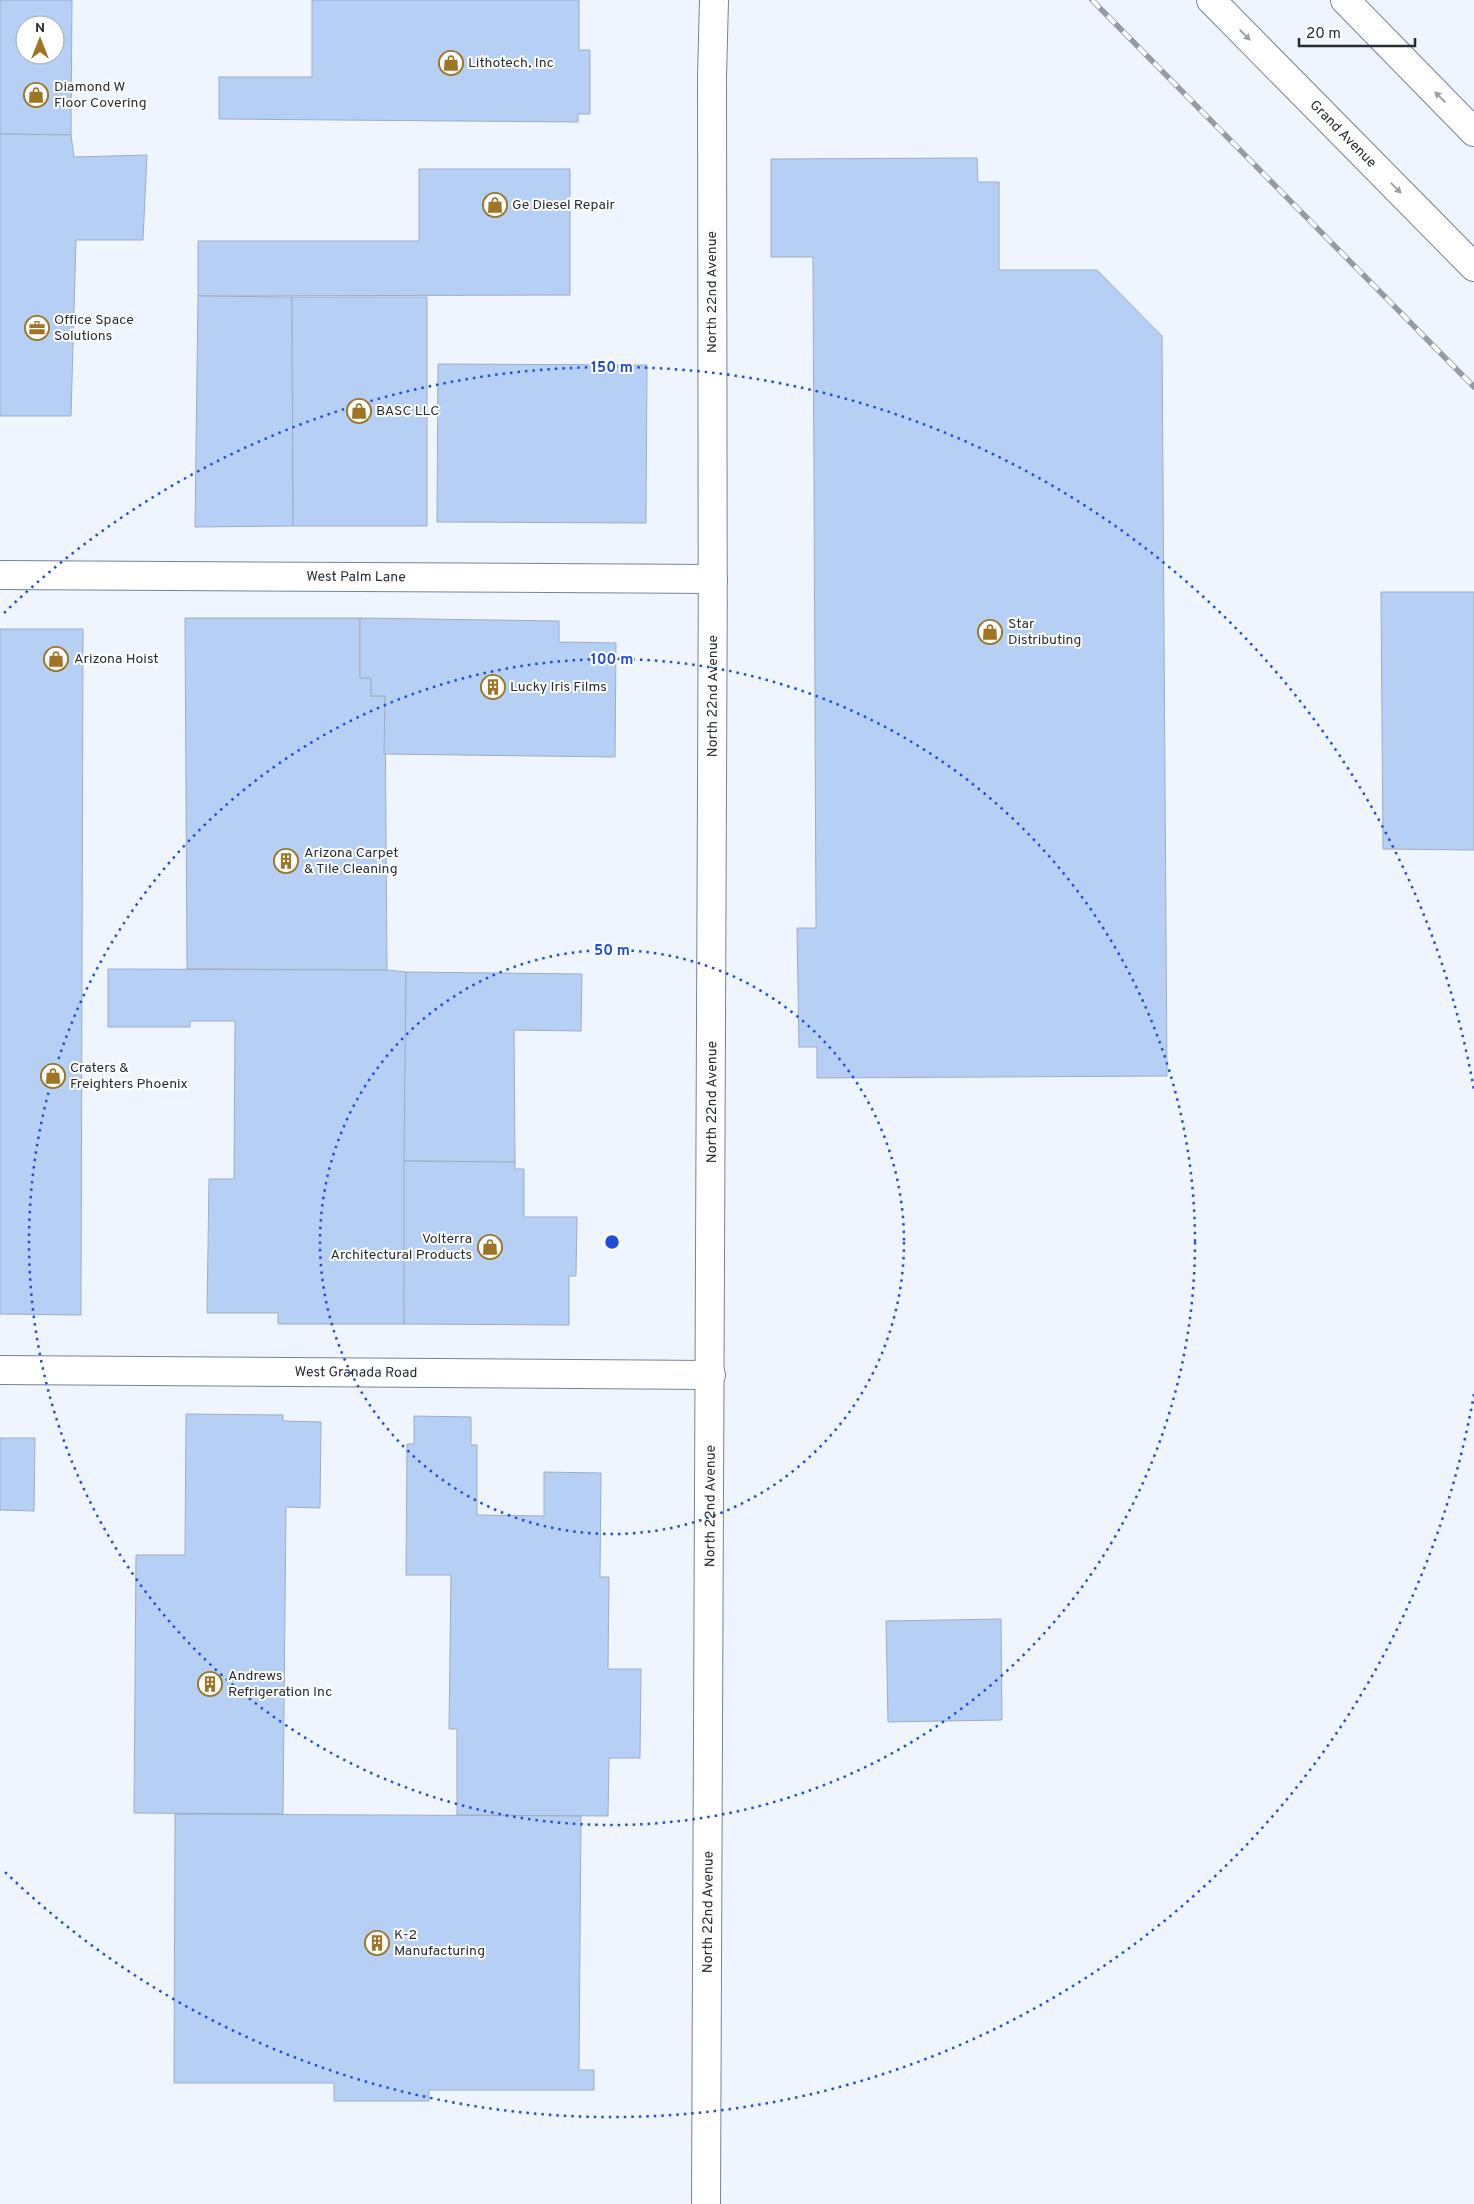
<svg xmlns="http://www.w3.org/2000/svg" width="1474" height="2204" viewBox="0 0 1474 2204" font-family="Overpass,sans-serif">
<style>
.building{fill:#b6cff5;stroke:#9eadc3;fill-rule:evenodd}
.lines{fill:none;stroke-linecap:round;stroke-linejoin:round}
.minor-casing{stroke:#758398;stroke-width:30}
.major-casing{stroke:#758398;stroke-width:30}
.minor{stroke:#fff;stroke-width:28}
.major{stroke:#fff;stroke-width:28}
.rail-casing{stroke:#959aa4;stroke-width:5.5}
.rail{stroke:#fff;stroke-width:4;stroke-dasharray:11;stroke-linecap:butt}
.oneway{fill:#9ea0a4}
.ring{fill:none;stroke:#1d4ed8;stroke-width:2.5;stroke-dasharray:2.5 5}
.labels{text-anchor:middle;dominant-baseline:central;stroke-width:4;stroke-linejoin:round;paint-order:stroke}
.poi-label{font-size:14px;fill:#272c35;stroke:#fff;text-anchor:start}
.street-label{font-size:14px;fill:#272c35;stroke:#fff}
.centre{fill:#1d4ed8;stroke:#fff;stroke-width:2.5}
.ring-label{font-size:15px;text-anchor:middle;font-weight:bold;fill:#1d4ed8;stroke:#fff;stroke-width:4;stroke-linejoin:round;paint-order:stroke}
</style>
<rect width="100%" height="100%" fill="#eff5ff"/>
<!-- building -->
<g class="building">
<path d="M0,0h72l-1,135 -71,-1zM25,25h30v30h-30z"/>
<polygon points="312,0 579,0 579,50 590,50 590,114 578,114 578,122 219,119 219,77 312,77"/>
<polygon points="0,134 71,135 74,157 147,155 143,240 76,240 71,416 0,416"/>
<polygon points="965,158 977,158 978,182 999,182 999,270 1097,270 1162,336 1167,1076 817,1078 817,1047 799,1047 797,928 816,928 813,257 771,257 771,159"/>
<polygon points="419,169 570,169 570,295 198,296 198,241 419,241"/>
<polygon points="198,296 292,297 293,526 195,527"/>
<polygon points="292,297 427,297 427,526 293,526"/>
<polygon points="438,364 647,365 646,523 437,522"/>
<polygon points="1381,592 1474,592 1474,850 1383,849"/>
<polygon points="185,618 360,618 360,678 371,678 371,696 385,696 387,970 187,969"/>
<polygon points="360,618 559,621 559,642 616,643 615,757 384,754 385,696 371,696 371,678 360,678"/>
<polygon points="0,629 83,629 81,1315 0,1314"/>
<polygon points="108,969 387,970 406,972 404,1324 278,1324 278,1313 207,1313 209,1179 234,1179 235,1021 190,1021 190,1027 108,1027"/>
<polygon points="406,972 582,974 581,1031 514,1030 515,1162 404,1161"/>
<polygon points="404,1161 515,1162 515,1169 524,1169 524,1217 577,1217 576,1276 569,1276 569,1325 404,1324"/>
<polygon points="186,1414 283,1415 283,1421 321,1422 320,1508 286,1507 283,1814 134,1813 136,1555 185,1555"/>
<polygon points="414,1416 471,1417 471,1445 477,1445 477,1515 544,1516 544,1472 601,1473 600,1577 609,1577 608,1669 641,1669 640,1758 609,1758 608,1816 457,1815 457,1729 449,1729 451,1575 406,1575 407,1444 414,1444"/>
<polygon points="0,1438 35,1438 34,1511 0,1510"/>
<polygon points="1001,1619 1002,1720 888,1722 886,1621"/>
<polygon points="175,1814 581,1816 579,2070 594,2070 594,2090 429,2090 429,2101 334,2101 334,2083 174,2083"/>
</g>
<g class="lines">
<defs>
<g id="minor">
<path id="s1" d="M0,575l713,4"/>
<path id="s2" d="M0,1370l711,5"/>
<path id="s3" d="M706,2204c6,-709 8,-1418 6,-2127l2,-77"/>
</g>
<g id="major">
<path id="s4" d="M1211,0l263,267"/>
<polyline points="1345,0 1474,132"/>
</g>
</defs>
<!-- minor casing -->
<use href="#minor" class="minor-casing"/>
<!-- major casing -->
<use href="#major" class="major-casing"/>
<!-- minor -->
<use href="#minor" class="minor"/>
<!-- major -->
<use href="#major" class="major"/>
<defs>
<polyline id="rail" points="1092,0 1474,387"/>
</defs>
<!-- rail casing -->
<use href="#rail" class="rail-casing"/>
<!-- rail -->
<use href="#rail" class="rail"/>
</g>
<!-- one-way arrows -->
<defs><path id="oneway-solid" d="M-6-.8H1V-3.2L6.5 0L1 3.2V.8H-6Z" transform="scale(1.25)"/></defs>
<g class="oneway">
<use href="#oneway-solid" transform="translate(1245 35) rotate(45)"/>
<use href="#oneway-solid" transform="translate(1440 97) rotate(-135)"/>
<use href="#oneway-solid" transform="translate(1396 188) rotate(45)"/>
</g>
<!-- distance rings -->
<g class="ring">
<circle cx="612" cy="1242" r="292"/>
<circle cx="612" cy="1242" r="583"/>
<path d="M1474 1394A875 875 0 0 1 4 1871M4 613A875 875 0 0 1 1474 1090"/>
</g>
<!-- icons -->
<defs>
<symbol id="shop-ring" viewBox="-11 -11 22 22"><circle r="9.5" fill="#fff" stroke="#9f7424" stroke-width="1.5"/><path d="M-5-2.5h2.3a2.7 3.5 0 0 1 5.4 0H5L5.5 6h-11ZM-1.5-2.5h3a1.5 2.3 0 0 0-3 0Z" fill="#9f7424"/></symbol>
<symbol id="office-ring" viewBox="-11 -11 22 22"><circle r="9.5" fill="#fff" stroke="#9f7424" stroke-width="1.5"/><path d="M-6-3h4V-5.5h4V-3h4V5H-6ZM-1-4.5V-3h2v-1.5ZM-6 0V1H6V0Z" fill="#9f7424"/></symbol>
<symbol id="building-ring" viewBox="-11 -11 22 22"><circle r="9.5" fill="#fff" stroke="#9f7424" stroke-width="1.5"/><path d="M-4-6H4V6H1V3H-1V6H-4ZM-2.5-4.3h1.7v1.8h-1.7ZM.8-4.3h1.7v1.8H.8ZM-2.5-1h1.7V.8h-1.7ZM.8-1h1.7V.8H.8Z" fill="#9f7424"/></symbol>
</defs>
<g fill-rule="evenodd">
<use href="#shop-ring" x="437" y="49" width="28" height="28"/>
<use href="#shop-ring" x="22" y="81" width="28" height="28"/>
<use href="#shop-ring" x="481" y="191" width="28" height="28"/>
<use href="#office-ring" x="23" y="314" width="28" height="28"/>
<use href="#shop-ring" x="345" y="397" width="28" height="28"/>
<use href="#shop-ring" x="976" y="618" width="28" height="28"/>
<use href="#shop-ring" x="42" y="645" width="28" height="28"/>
<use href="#building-ring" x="479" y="673" width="28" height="28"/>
<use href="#building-ring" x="272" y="847" width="28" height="28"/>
<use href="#shop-ring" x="39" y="1062" width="28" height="28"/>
<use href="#shop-ring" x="476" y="1233" width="28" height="28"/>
<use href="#building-ring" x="196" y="1670" width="28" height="28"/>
<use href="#building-ring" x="363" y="1929" width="28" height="28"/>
</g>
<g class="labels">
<!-- poi labels -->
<g class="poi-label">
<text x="468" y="63">Lithotech, Inc</text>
<text x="54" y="87">Diamond W<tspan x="54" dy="16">Floor Covering</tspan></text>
<text x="512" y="205">Ge Diesel Repair</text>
<text x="54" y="320">Office Space<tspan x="54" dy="16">Solutions</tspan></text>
<text x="376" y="411">BASC LLC</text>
<text x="1008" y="624">Star<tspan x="1008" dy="16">Distributing</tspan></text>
<text x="74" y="659">Arizona Hoist</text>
<text x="510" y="687">Lucky Iris Films</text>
<text x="304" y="853">Arizona Carpet<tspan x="304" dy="16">&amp; Tile Cleaning</tspan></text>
<text x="70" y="1068">Craters &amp;<tspan x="70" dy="16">Freighters Phoenix</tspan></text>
<text x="472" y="1239" text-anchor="end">Volterra<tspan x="472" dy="16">Architectural Products</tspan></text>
<text x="228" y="1676">Andrews<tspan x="228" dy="16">Refrigeration Inc</tspan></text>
<text x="394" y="1935">K-2<tspan x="394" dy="16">Manufacturing</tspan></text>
</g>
<!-- street labels -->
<g class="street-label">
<text stroke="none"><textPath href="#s4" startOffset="188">Grand Avenue</textPath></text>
<text transform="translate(712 292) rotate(-90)">North 22nd Avenue</text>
<text stroke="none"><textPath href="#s1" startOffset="356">West Palm Lane</textPath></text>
<text stroke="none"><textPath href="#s3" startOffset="1508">North 22nd Avenue</textPath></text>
<text stroke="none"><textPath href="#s3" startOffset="1102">North 22nd Avenue</textPath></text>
<text stroke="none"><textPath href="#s2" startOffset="356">West Granada Road</textPath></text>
<text stroke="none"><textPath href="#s3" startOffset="698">North 22nd Avenue</textPath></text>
<text stroke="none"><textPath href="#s3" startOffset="292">North 22nd Avenue</textPath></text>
</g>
</g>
<circle cx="612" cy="1242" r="8" class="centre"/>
<g class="ring-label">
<text x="612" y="372">150 m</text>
<text x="612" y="664">100 m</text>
<text x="612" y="955">50 m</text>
</g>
<!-- north arrow -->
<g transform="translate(40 40)"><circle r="24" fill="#ffffff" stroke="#a9abae"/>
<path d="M0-4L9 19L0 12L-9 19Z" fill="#9f7424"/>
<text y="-8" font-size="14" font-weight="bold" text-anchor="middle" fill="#272c35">N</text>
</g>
<!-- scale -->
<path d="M1299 38v8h116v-8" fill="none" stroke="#272c35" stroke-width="2.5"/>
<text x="1306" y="38" font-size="15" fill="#272c35" stroke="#ffffff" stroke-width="4" paint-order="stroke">20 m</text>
</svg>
